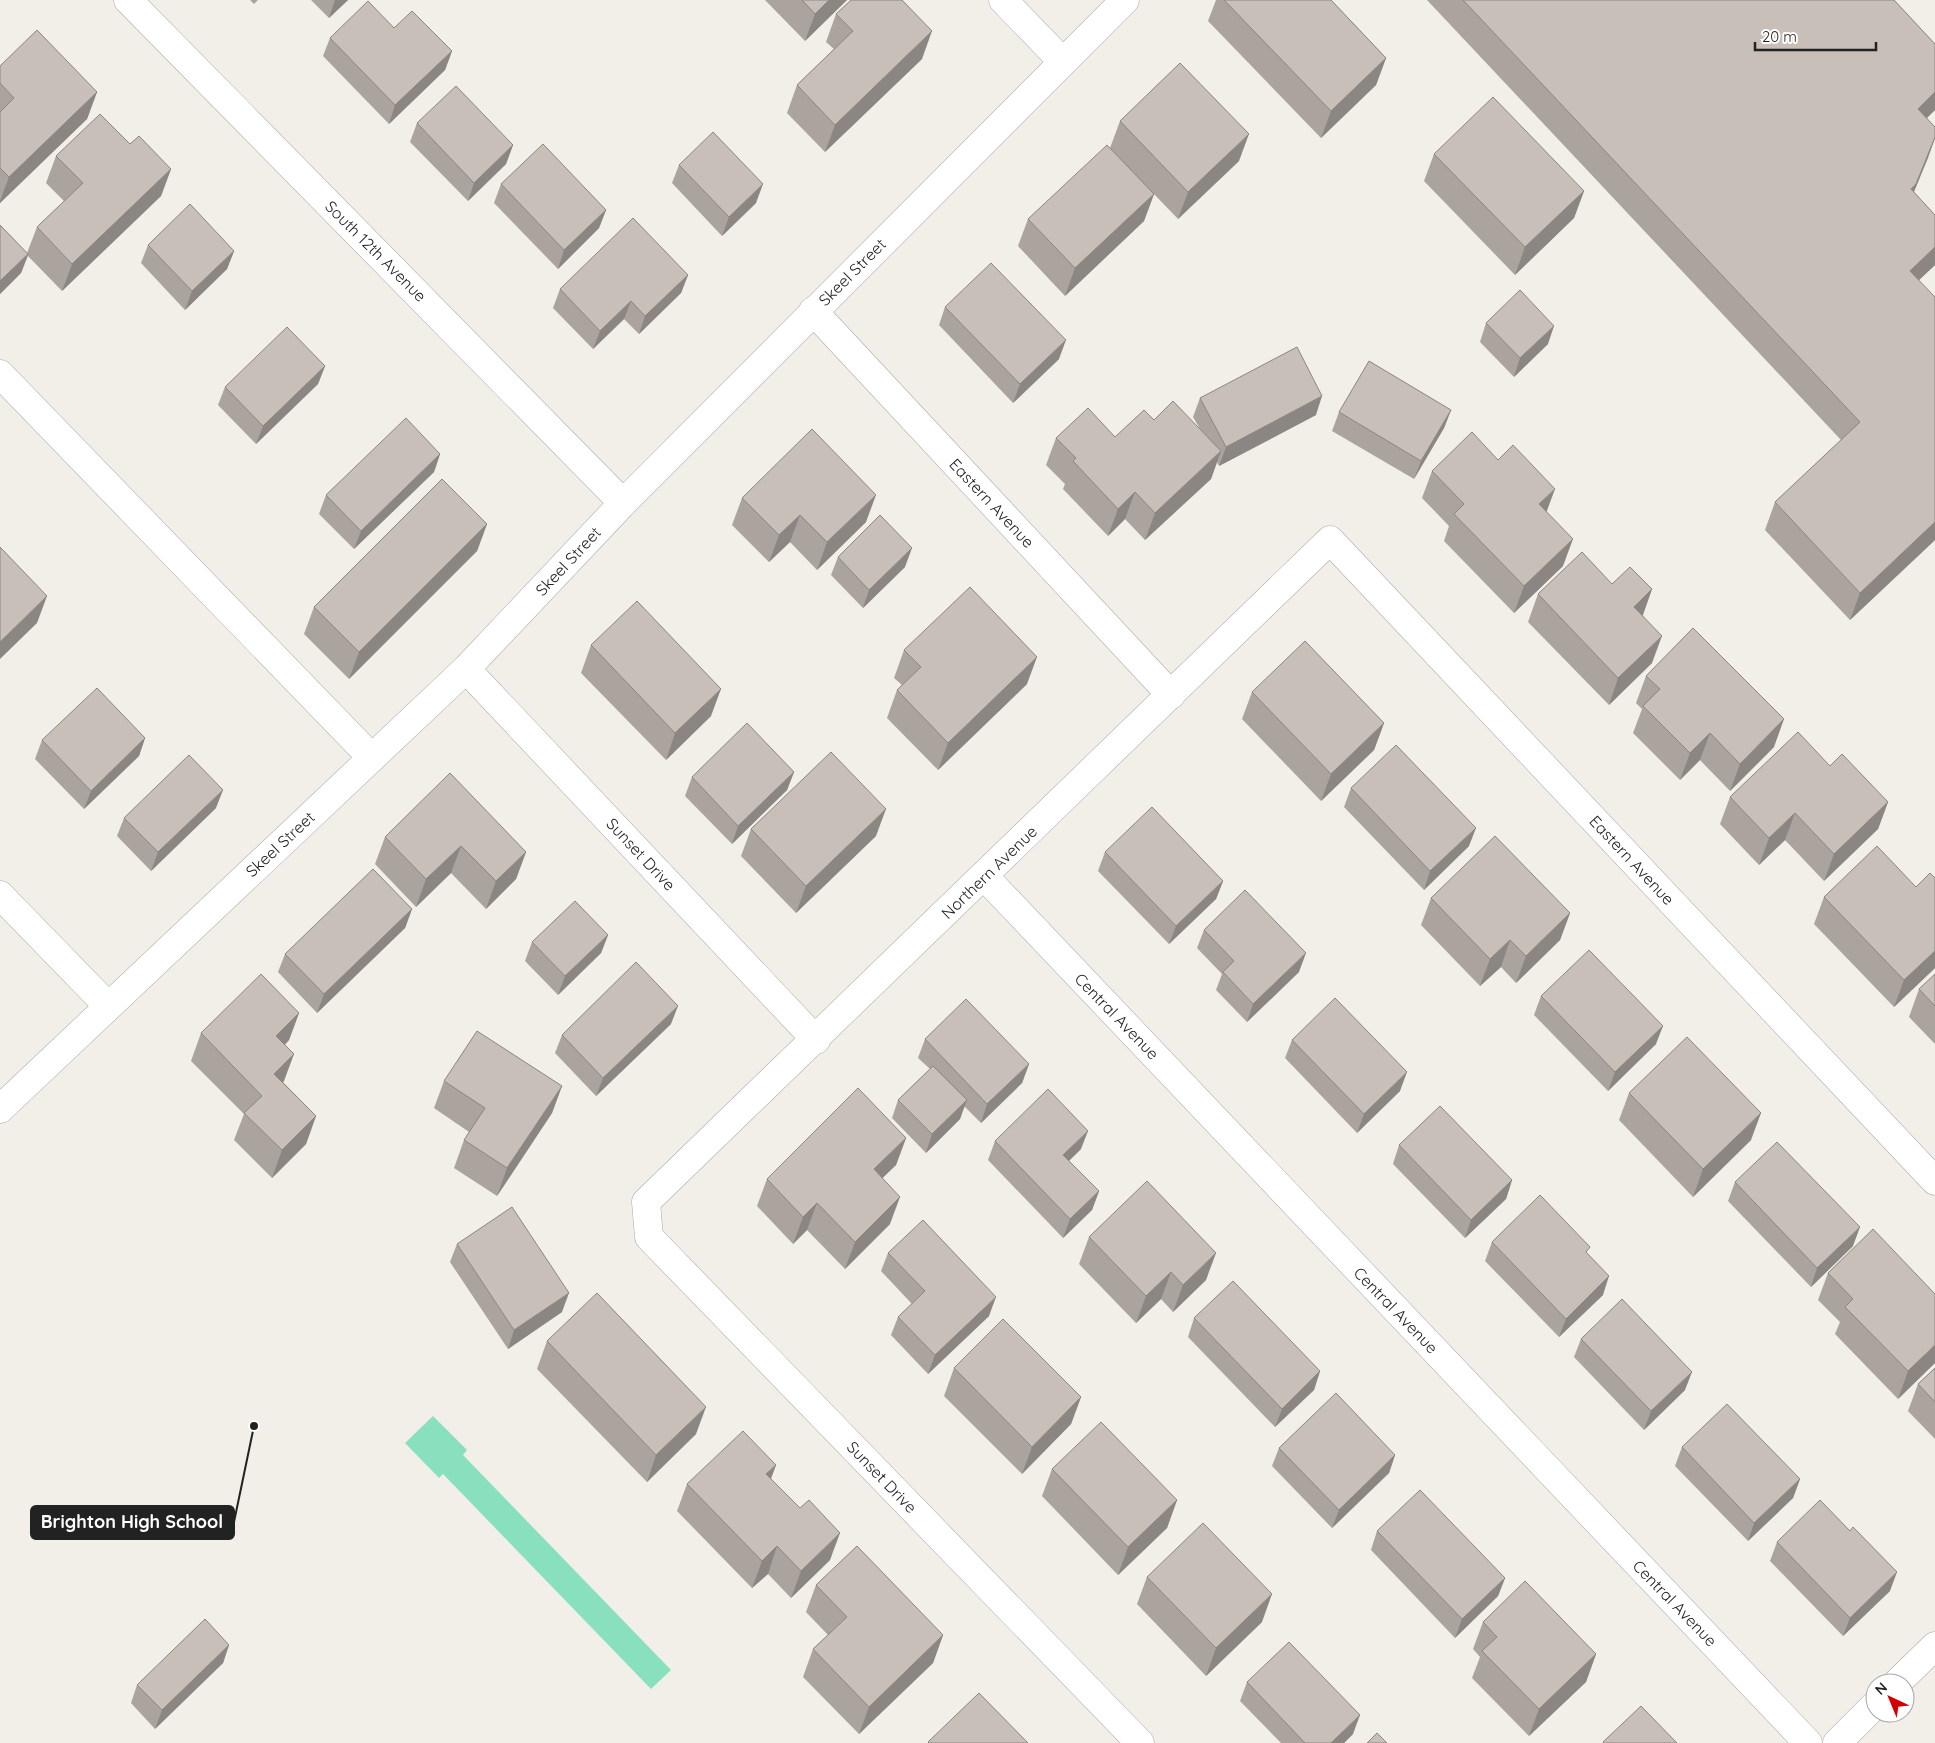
<svg xmlns="http://www.w3.org/2000/svg" width="1935" height="1743" viewBox="0 0 1935 1743" font-family="Quicksand,sans-serif">
<style>
.pitch{fill:#88e0be}
.lines{fill:none;stroke-linecap:round;stroke-linejoin:round}
.minor-casing{stroke:#a9a9a9;stroke-width:29}
.minor{stroke:#fff;stroke-width:28}
.wall{fill:#aba49e}
.shaded-wall{fill:#8b8681}
.building{fill:#c7bfb8;stroke:#8b8681}
.labels{text-anchor:middle;dominant-baseline:central;stroke-width:4.5;stroke-linejoin:round;paint-order:stroke}
.street-label{font-size:16px;fill:#222;stroke:#fff}
.leader{fill:none;stroke:#222;stroke-width:2}
.callout-dot{fill:#222;stroke:#fff;stroke-width:2}
.callout{fill:#222;stroke:#222;stroke-width:2}
.callout-label{font-size:18px;text-anchor:middle;font-weight:bold;fill:#fff}
</style>
<rect width="100%" height="100%" fill="#f2efe9"/>
<!-- pitch -->
<polygon class="pitch" points="433,1416 467,1450 463,1455 671,1670 651,1689 443,1474 439,1478 405,1443"/>
<g class="lines">
<defs>
<g id="minor">
<polyline points="128,0 623,503"/>
<polyline points="1003,0 1062,61"/>
<polyline points="813,311 1171,695"/>
<polyline points="0,374 372,758"/>
<polyline points="466,669 816,1040"/>
<polyline points="984,876 1808,1743"/>
<polyline points="0,895 108,1006"/>
<polyline points="0,1109 466,669 623,503 1125,0"/>
<polyline points="1897,1683 1935,1646"/>
<polyline points="1140,1743 649,1237 646,1202 1330,540 1935,1181"/>
<polyline points="1837,1743 1875,1705"/>
</g>
</defs>
<!-- minor casing -->
<use href="#minor" class="minor-casing"/>
<!-- minor -->
<use href="#minor" class="minor"/>
</g>
<!-- wall -->
<g class="wall">
<polygon points="250,0 258,0 254,4"/>
<polygon points="311,0 348,0 329,18"/>
<polygon points="765,0 847,0 805,41"/>
<polygon points="1216,0 1331,0 1386,58 1376,85 1321,138 1208,21"/>
<polygon points="1427,0 1894,0 1935,44 1935,110 1927,118 1935,138 1914,192 1935,215 1935,265 1919,280 1935,540 1850,620 1765,530 1775,502 1841,440"/>
<polygon points="836,14 922,59 825,152 787,113 797,85 834,49 826,42"/>
<polygon points="394,28 452,51 445,70 389,124 323,56 330,38"/>
<polygon points="0,66 97,92 87,119 0,203"/>
<polygon points="1120,121 1239,161 1178,219 1154,194 1144,221 1065,296 1018,246 1028,219 1110,148"/>
<polygon points="417,123 513,145 506,164 468,201 410,142"/>
<polygon points="130,144 171,169 161,196 62,291 28,256 21,273 0,294 0,225 27,253 37,227 64,201 46,183 56,156"/>
<polygon points="1434,154 1584,191 1574,218 1515,275 1424,181"/>
<polygon points="679,165 756,203 722,236 672,183"/>
<polygon points="501,184 606,210 599,228 558,269 494,203"/>
<polygon points="148,245 234,251 227,269 185,310 141,263"/>
<polygon points="688,275 681,293 639,334 624,319 593,349 553,308 560,289"/>
<polygon points="945,307 1059,359 1013,403 939,325"/>
<polygon points="1486,323 1548,344 1514,377 1480,342"/>
<polygon points="325,366 318,384 256,444 218,405 225,387"/>
<polygon points="1200,398 1316,415 1219,466 1217,462 1211,479 1145,540 1125,519 1108,536 1063,489 1065,484 1046,465 1056,438 1115,437 1154,420 1200,429 1193,417"/>
<polygon points="1451,410 1444,428 1414,479 1332,431 1339,412"/>
<polygon points="440,454 434,472 354,549 319,514 326,495"/>
<polygon points="1432,471 1547,512 1563,566 1514,613 1444,541 1449,526 1422,498"/>
<polygon points="742,498 866,522 817,570 790,542 769,562 732,525"/>
<polygon points="487,524 477,551 349,679 304,634 314,607"/>
<polygon points="838,557 905,567 863,608 831,575"/>
<polygon points="1612,584 1652,589 1643,615 1652,663 1609,705 1528,622 1538,594"/>
<polygon points="591,645 711,716 666,760 581,673"/>
<polygon points="904,650 1027,684 938,770 887,718 897,690 902,685 894,678"/>
<polygon points="1646,676 1774,747 1730,791 1700,760 1680,780 1633,733 1642,709 1636,703"/>
<polygon points="1252,692 1384,723 1374,750 1321,801 1242,719"/>
<polygon points="145,738 139,756 84,809 35,759 42,740"/>
<polygon points="1830,766 1888,802 1878,829 1824,881 1785,840 1759,865 1720,824 1730,797"/>
<polygon points="794,772 787,790 732,844 685,796 692,777"/>
<polygon points="1351,788 1469,846 1424,890 1344,807"/>
<polygon points="216,808 151,871 117,836 124,818"/>
<polygon points="751,829 876,836 796,913 741,856"/>
<polygon points="385,837 526,852 516,879 486,909 451,873 416,907 375,864"/>
<polygon points="1105,852 1223,881 1216,899 1169,944 1098,871"/>
<polygon points="1935,878 1935,968 1894,1007 1814,924 1824,897 1916,887"/>
<polygon points="1431,898 1570,913 1560,940 1516,983 1501,967 1480,986 1421,925"/>
<polygon points="412,909 405,928 317,1013 278,972 285,954"/>
<polygon points="1204,930 1299,972 1247,1022 1216,990 1222,974 1197,948"/>
<polygon points="608,935 601,953 558,995 525,961 532,942"/>
<polygon points="1935,974 1935,1044 1909,1017 1919,989"/>
<polygon points="1541,996 1656,1044 1608,1091 1534,1015"/>
<polygon points="299,1013 289,1040 285,1045 284,1081 283,1082 316,1116 306,1144 272,1178 234,1140 244,1114 191,1061 201,1033"/>
<polygon points="671,1024 596,1096 555,1053 562,1035"/>
<polygon points="925,1039 1029,1064 1022,1083 981,1123 964,1106 960,1119 926,1153 892,1118 898,1100 930,1069 918,1058"/>
<polygon points="1292,1040 1400,1091 1357,1133 1285,1058"/>
<polygon points="444,1081 562,1086 552,1113 497,1196 454,1168 464,1140 469,1132 434,1108"/>
<polygon points="1629,1093 1751,1140 1693,1197 1619,1120"/>
<polygon points="906,1138 896,1165 882,1178 890,1224 845,1269 807,1230 793,1244 757,1206 767,1179"/>
<polygon points="995,1141 1081,1149 1069,1161 1099,1191 1092,1210 1063,1238 988,1160"/>
<polygon points="1399,1145 1512,1180 1506,1199 1465,1238 1393,1164"/>
<polygon points="1735,1182 1853,1246 1811,1287 1728,1201"/>
<polygon points="1089,1237 1206,1280 1173,1312 1161,1299 1136,1323 1079,1264"/>
<polygon points="1492,1242 1588,1254 1603,1295 1559,1337 1485,1261"/>
<polygon points="457,1244 562,1312 508,1349 450,1262"/>
<polygon points="888,1253 989,1316 928,1374 891,1335 898,1317 912,1304 881,1271"/>
<polygon points="1828,1273 1935,1363 1898,1399 1835,1334 1840,1322 1818,1300"/>
<polygon points="1194,1318 1320,1371 1314,1390 1275,1427 1188,1337"/>
<polygon points="1581,1339 1685,1390 1644,1430 1574,1357"/>
<polygon points="547,1341 696,1434 647,1482 537,1369"/>
<polygon points="954,1368 1081,1397 1071,1424 1022,1474 944,1396"/>
<polygon points="1935,1368 1935,1439 1908,1411 1918,1384"/>
<polygon points="1682,1447 1800,1479 1793,1498 1748,1541 1675,1466"/>
<polygon points="1279,1448 1395,1455 1389,1473 1332,1528 1272,1466"/>
<polygon points="776,1465 771,1478 830,1560 791,1598 768,1574 752,1588 677,1511 687,1484"/>
<polygon points="1052,1469 1177,1500 1167,1528 1118,1575 1042,1496"/>
<polygon points="1377,1531 1505,1578 1498,1596 1455,1638 1371,1550"/>
<polygon points="1850,1531 1890,1591 1843,1636 1770,1561 1777,1542"/>
<polygon points="1147,1577 1262,1622 1206,1676 1137,1604"/>
<polygon points="816,1585 943,1635 933,1663 859,1734 803,1677 813,1649 828,1635 806,1612"/>
<polygon points="1483,1622 1596,1654 1586,1682 1529,1736 1472,1678 1480,1657 1473,1649"/>
<polygon points="229,1645 223,1663 155,1729 131,1703 137,1685"/>
<polygon points="1247,1682 1353,1734 1344,1743 1281,1743 1240,1701"/>
</g>
<!-- shaded-wall -->
<g class="shaded-wall">
<polygon points="335,0 348,0 329,18"/>
<polygon points="829,0 847,0 805,41 815,14"/>
<polygon points="932,31 922,59 825,152 835,125"/>
<polygon points="452,51 445,70 389,124 395,105"/>
<polygon points="1386,58 1376,85 1321,138 1331,111"/>
<polygon points="97,92 87,119 0,203 0,201 9,177"/>
<polygon points="1935,92 1935,110 1908,136 1918,109"/>
<polygon points="1249,134 1239,161 1178,219 1188,192"/>
<polygon points="1935,138 1928,158 1906,211 1911,189"/>
<polygon points="513,145 506,164 468,201 474,183"/>
<polygon points="171,169 161,196 62,291 72,264"/>
<polygon points="763,184 756,203 722,236 729,217"/>
<polygon points="1584,191 1574,218 1515,275 1525,247"/>
<polygon points="1154,194 1144,221 1065,296 1075,268"/>
<polygon points="606,210 599,228 558,269 564,250"/>
<polygon points="1935,247 1935,265 1900,298 1910,271"/>
<polygon points="234,251 227,269 185,310 192,291"/>
<polygon points="28,254 21,273 0,294 0,281"/>
<polygon points="688,275 681,293 639,334 645,316"/>
<polygon points="631,301 624,319 593,349 600,331"/>
<polygon points="1554,326 1548,344 1514,377 1520,358"/>
<polygon points="1066,340 1059,359 1013,403 1020,384"/>
<polygon points="325,366 318,384 256,444 263,426"/>
<polygon points="1322,396 1316,415 1219,466 1226,447"/>
<polygon points="1451,410 1444,428 1414,479 1421,461"/>
<polygon points="1221,451 1211,479 1145,540 1155,513"/>
<polygon points="440,454 434,472 354,549 361,531"/>
<polygon points="1555,489 1545,516 1539,504"/>
<polygon points="1135,492 1125,519 1108,536 1118,509"/>
<polygon points="876,495 866,522 817,570 827,542"/>
<polygon points="800,515 790,542 769,562 779,535"/>
<polygon points="1935,522 1935,540 1850,620 1860,593"/>
<polygon points="487,524 477,551 349,679 359,652"/>
<polygon points="1573,539 1563,566 1514,613 1524,586"/>
<polygon points="912,548 905,567 863,608 869,590"/>
<polygon points="1652,589 1642,617 1634,607"/>
<polygon points="47,596 37,623 0,659 0,642"/>
<polygon points="1662,636 1652,663 1609,705 1618,678"/>
<polygon points="1037,657 1027,684 938,770 948,743"/>
<polygon points="721,689 711,716 666,760 675,733"/>
<polygon points="1784,719 1774,747 1730,791 1740,764"/>
<polygon points="1384,723 1374,750 1321,801 1331,774"/>
<polygon points="1710,733 1700,760 1680,780 1690,753"/>
<polygon points="145,738 139,756 84,809 91,791"/>
<polygon points="794,772 787,790 732,844 738,826"/>
<polygon points="223,790 216,808 151,871 158,852"/>
<polygon points="1888,802 1878,829 1824,881 1834,854"/>
<polygon points="886,809 876,836 796,913 806,886"/>
<polygon points="1795,813 1785,840 1759,865 1769,838"/>
<polygon points="1476,828 1469,846 1424,890 1430,871"/>
<polygon points="461,846 451,873 416,907 426,879"/>
<polygon points="526,852 516,879 486,909 496,881"/>
<polygon points="1223,881 1216,899 1169,944 1176,926"/>
<polygon points="412,909 405,928 317,1013 324,994"/>
<polygon points="1570,913 1560,940 1516,983 1526,956"/>
<polygon points="608,935 601,953 558,995 565,976"/>
<polygon points="1510,940 1501,967 1480,986 1490,959"/>
<polygon points="1935,951 1935,968 1894,1007 1904,980"/>
<polygon points="1306,953 1299,972 1247,1022 1253,1004"/>
<polygon points="678,1006 671,1024 596,1096 603,1078"/>
<polygon points="299,1013 289,1040 266,1063 276,1036"/>
<polygon points="1663,1026 1656,1044 1608,1091 1615,1072"/>
<polygon points="294,1054 284,1081 264,1101 274,1074"/>
<polygon points="1029,1064 1022,1083 981,1123 987,1104"/>
<polygon points="1407,1072 1400,1091 1357,1133 1364,1114"/>
<polygon points="562,1086 552,1113 497,1196 507,1168"/>
<polygon points="967,1100 960,1119 926,1153 932,1134"/>
<polygon points="1761,1113 1751,1140 1693,1197 1703,1169"/>
<polygon points="316,1116 306,1144 272,1178 282,1150"/>
<polygon points="1088,1131 1081,1149 1056,1173 1063,1155"/>
<polygon points="906,1138 896,1165 864,1196 874,1169"/>
<polygon points="1512,1180 1506,1199 1465,1238 1471,1220"/>
<polygon points="1099,1191 1092,1210 1063,1238 1070,1219"/>
<polygon points="900,1197 890,1224 845,1269 855,1242"/>
<polygon points="817,1203 807,1230 793,1244 803,1217"/>
<polygon points="1860,1227 1853,1246 1811,1287 1817,1268"/>
<polygon points="1216,1253 1206,1280 1173,1312 1183,1285"/>
<polygon points="1171,1272 1161,1299 1136,1323 1146,1296"/>
<polygon points="1609,1276 1603,1295 1559,1337 1566,1319"/>
<polygon points="569,1293 562,1312 508,1349 514,1330"/>
<polygon points="996,1297 989,1316 928,1374 935,1355"/>
<polygon points="1935,1345 1935,1363 1898,1399 1908,1371"/>
<polygon points="1320,1371 1314,1390 1275,1427 1282,1409"/>
<polygon points="1692,1372 1685,1390 1644,1430 1651,1411"/>
<polygon points="1081,1397 1071,1424 1022,1474 1032,1447"/>
<polygon points="706,1407 696,1434 647,1482 656,1455"/>
<polygon points="1395,1455 1389,1473 1332,1528 1339,1510"/>
<polygon points="776,1465 766,1492 766,1474"/>
<polygon points="1800,1479 1793,1498 1748,1541 1754,1523"/>
<polygon points="1177,1500 1167,1528 1118,1575 1128,1547"/>
<polygon points="840,1533 830,1560 791,1598 801,1571"/>
<polygon points="777,1546 768,1574 752,1588 762,1561"/>
<polygon points="1897,1572 1890,1591 1843,1636 1850,1618"/>
<polygon points="1505,1578 1498,1596 1455,1638 1462,1619"/>
<polygon points="1272,1594 1262,1622 1206,1676 1216,1648"/>
<polygon points="943,1635 933,1663 859,1734 869,1707"/>
<polygon points="229,1645 223,1663 155,1729 162,1710"/>
<polygon points="1596,1654 1586,1682 1529,1736 1539,1709"/>
<polygon points="1360,1715 1353,1734 1344,1743 1331,1743"/>
</g>
<!-- building -->
<g class="building">
<polygon points="802,0 829,0 815,14"/>
<polygon points="851,0 902,0 932,31 835,125 797,85 853,31 836,14"/>
<polygon points="1224,0 1331,0 1386,58 1331,111"/>
<polygon points="1463,0 1894,0 1935,44 1935,92 1918,109 1935,127 1935,137 1916,184 1911,189 1935,215 1935,247 1910,271 1935,297 1935,522 1860,593 1775,502 1860,422"/>
<polygon points="368,1 394,28 412,11 452,51 395,105 330,38"/>
<polygon points="37,30 97,92 9,177 0,168 0,112 14,98 0,83 0,66"/>
<polygon points="1180,63 1249,134 1188,192 1120,121"/>
<polygon points="456,86 513,145 474,183 417,123"/>
<polygon points="1493,97 1584,191 1525,247 1434,154"/>
<polygon points="100,114 130,144 139,136 171,169 72,264 37,227 83,183 56,156"/>
<polygon points="713,132 763,184 729,217 679,165"/>
<polygon points="543,144 606,210 564,250 501,184"/>
<polygon points="1107,145 1154,194 1075,268 1028,219"/>
<polygon points="190,204 234,251 192,291 148,245"/>
<polygon points="633,218 688,275 645,316 631,301 600,331 560,289"/>
<polygon points="0,225 28,254 0,281"/>
<polygon points="991,263 1066,340 1020,384 945,307"/>
<polygon points="1520,290 1554,326 1520,358 1486,323"/>
<polygon points="287,327 325,366 263,426 225,387"/>
<polygon points="1297,347 1322,396 1226,447 1200,398"/>
<polygon points="1369,361 1451,410 1421,461 1339,412"/>
<polygon points="1173,401 1221,451 1155,513 1135,492 1118,509 1073,461 1076,458 1056,438 1088,408 1115,437 1144,410 1154,420"/>
<polygon points="406,418 440,454 361,531 326,495"/>
<polygon points="812,429 876,495 827,542 800,515 779,535 742,498"/>
<polygon points="1472,432 1498,460 1513,445 1555,489 1539,504 1573,539 1524,586 1454,514 1464,504 1432,471"/>
<polygon points="442,479 487,524 359,652 314,607"/>
<polygon points="880,515 912,548 869,590 838,557"/>
<polygon points="0,547 47,596 0,642"/>
<polygon points="1582,552 1612,584 1630,567 1652,589 1634,607 1662,636 1618,678 1538,594"/>
<polygon points="970,587 1037,657 948,743 897,690 921,667 904,650"/>
<polygon points="637,601 721,689 675,733 591,645"/>
<polygon points="1693,628 1784,719 1740,764 1710,733 1690,753 1643,706 1660,689 1646,676"/>
<polygon points="1305,641 1384,723 1331,774 1252,692"/>
<polygon points="97,688 145,738 91,791 42,740"/>
<polygon points="747,723 794,772 738,826 692,777"/>
<polygon points="1798,732 1830,766 1842,754 1888,802 1834,854 1795,813 1769,838 1730,797"/>
<polygon points="1396,745 1476,828 1430,871 1351,788"/>
<polygon points="831,752 886,809 806,886 751,829"/>
<polygon points="189,755 223,790 158,852 124,818"/>
<polygon points="450,773 526,852 496,881 461,846 426,879 385,837"/>
<polygon points="1152,807 1223,881 1176,926 1105,852"/>
<polygon points="1495,836 1570,913 1526,956 1510,940 1490,959 1431,898"/>
<polygon points="1877,846 1916,887 1930,873 1935,878 1935,951 1904,980 1824,897"/>
<polygon points="373,869 412,909 324,994 285,954"/>
<polygon points="1245,890 1306,953 1253,1004 1223,972 1234,961 1204,930"/>
<polygon points="575,901 608,935 565,976 532,942"/>
<polygon points="1589,950 1663,1026 1615,1072 1541,996"/>
<polygon points="636,962 678,1006 603,1078 562,1035"/>
<polygon points="261,974 299,1013 276,1036 294,1054 274,1074 316,1116 282,1150 244,1113 262,1096 201,1033"/>
<polygon points="1935,974 1935,1006 1919,989"/>
<polygon points="1335,998 1407,1072 1364,1114 1292,1040"/>
<polygon points="966,999 1029,1064 987,1104 925,1039"/>
<polygon points="477,1031 562,1086 507,1168 464,1140 485,1108 444,1081"/>
<polygon points="1687,1037 1761,1113 1703,1169 1629,1093"/>
<polygon points="933,1066 967,1100 932,1134 898,1100"/>
<polygon points="858,1088 906,1138 874,1169 900,1197 855,1242 817,1203 803,1217 767,1179"/>
<polygon points="1048,1089 1088,1131 1063,1155 1099,1191 1070,1219 995,1141"/>
<polygon points="1440,1106 1512,1180 1471,1220 1399,1145"/>
<polygon points="1777,1142 1860,1227 1817,1268 1735,1182"/>
<polygon points="1147,1181 1216,1253 1183,1285 1171,1272 1146,1296 1089,1237"/>
<polygon points="1540,1195 1590,1247 1586,1252 1609,1276 1566,1319 1492,1242"/>
<polygon points="512,1207 569,1293 514,1330 457,1244"/>
<polygon points="923,1220 996,1297 935,1355 898,1317 925,1291 888,1253"/>
<polygon points="1873,1229 1935,1294 1935,1345 1908,1371 1845,1307 1853,1299 1828,1273"/>
<polygon points="1233,1281 1320,1371 1282,1409 1194,1318"/>
<polygon points="597,1293 706,1407 656,1455 547,1341"/>
<polygon points="1622,1299 1692,1372 1651,1411 1581,1339"/>
<polygon points="1003,1319 1081,1397 1032,1447 954,1368"/>
<polygon points="1935,1368 1935,1402 1918,1384"/>
<polygon points="1336,1393 1395,1455 1339,1510 1279,1448"/>
<polygon points="1727,1404 1800,1479 1754,1523 1682,1447"/>
<polygon points="1101,1422 1177,1500 1128,1547 1052,1469"/>
<polygon points="743,1431 776,1465 766,1474 800,1508 809,1500 840,1533 801,1571 777,1546 762,1561 687,1484"/>
<polygon points="1420,1490 1505,1578 1462,1619 1377,1531"/>
<polygon points="1820,1500 1850,1531 1853,1527 1897,1572 1850,1618 1777,1542"/>
<polygon points="1203,1523 1272,1594 1216,1648 1147,1577"/>
<polygon points="857,1546 943,1635 869,1707 813,1649 847,1617 816,1585"/>
<polygon points="1525,1581 1596,1654 1539,1709 1482,1651 1497,1637 1483,1622"/>
<polygon points="205,1619 229,1645 162,1710 137,1685"/>
<polygon points="1289,1642 1360,1715 1331,1743 1305,1743 1247,1682"/>
<polygon points="979,1693 1028,1743 929,1743 928,1742"/>
<polygon points="1641,1706 1677,1743 1604,1743 1603,1742"/>
<polygon points="1377,1733 1387,1743 1367,1743"/>
</g>
<g class="labels">
<!-- street labels -->
<g class="street-label">
<text transform="translate(376 251) rotate(45)">South 12th Avenue</text>
<text transform="translate(852 272) rotate(-45)">Skeel Street</text>
<text transform="translate(992 503) rotate(47)">Eastern Avenue</text>
<text transform="translate(568 561) rotate(-47)">Skeel Street</text>
<text transform="translate(280 844) rotate(-43)">Skeel Street</text>
<text transform="translate(641 854) rotate(47)">Sunset Drive</text>
<text transform="translate(1632 860) rotate(47)">Eastern Avenue</text>
<text transform="translate(989 872) rotate(-44)">Northern Avenue</text>
<text transform="translate(1117 1016) rotate(46)">Central Avenue</text>
<text transform="translate(1396 1310) rotate(46)">Central Avenue</text>
<text transform="translate(882 1477) rotate(46)">Sunset Drive</text>
<text transform="translate(1675 1603) rotate(46)">Central Avenue</text>
</g>
</g>
<!-- callouts -->
<path class="leader" d="M254 1426L234 1522"/>
<circle class="callout-dot" cx="254" cy="1426" r="5"/>
<rect class="callout" x="31" y="1506" width="203" height="33" rx="5"/>
<g class="callout-label">
<text x="132" y="1528">Brighton High School</text>
</g>
<!-- north arrow -->
<g transform="translate(1890 1698) rotate(316)"><circle r="24" fill="#ffffff" stroke="#a7a7a7"/>
<path d="M0-4L9 19L0 12L-9 19Z" fill="#d40000"/>
<text y="-8" font-size="14" font-weight="bold" text-anchor="middle" fill="#222222">N</text>
</g>
<!-- scale -->
<path d="M1755 42v8h121v-8" fill="none" stroke="#222222" stroke-width="2.5"/>
<text x="1762" y="42" font-size="15" fill="#222222" stroke="#ffffff" stroke-width="4" paint-order="stroke">20 m</text>
</svg>
